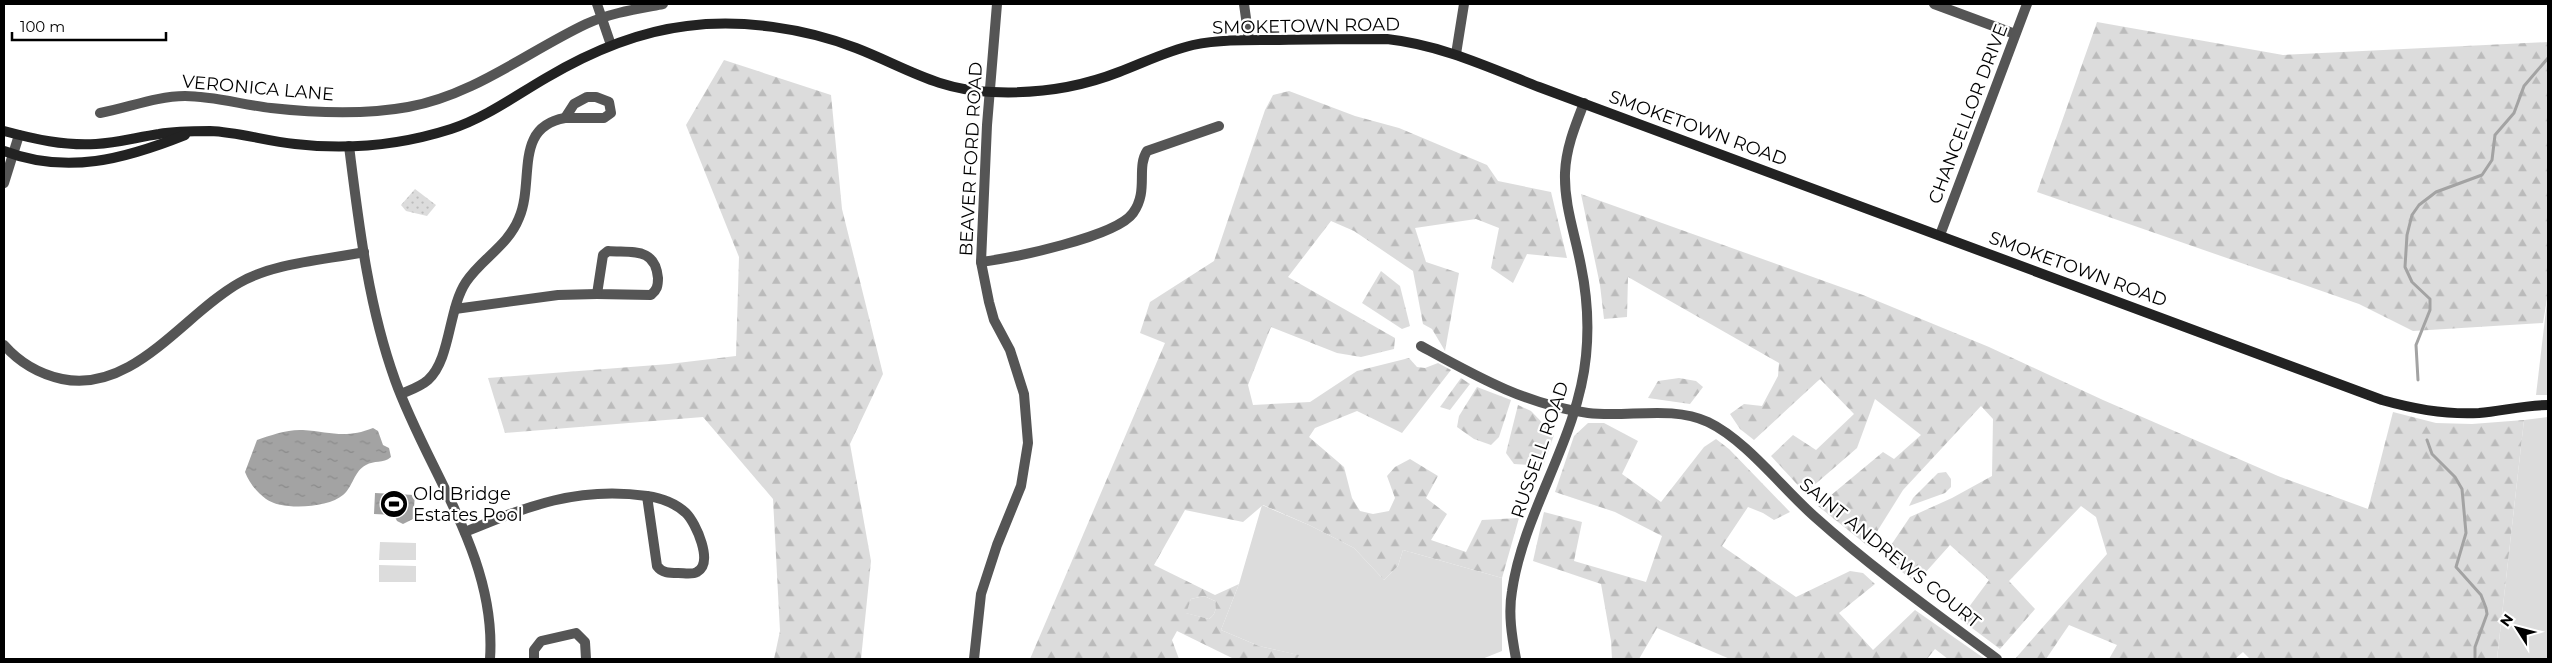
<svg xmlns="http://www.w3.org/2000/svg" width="2552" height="663" viewBox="0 0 2552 663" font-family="Montserrat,sans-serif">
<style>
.green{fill:#dcdcdc}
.forest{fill:url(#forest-firs);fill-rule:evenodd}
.park{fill:url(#park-dots)}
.water{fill:url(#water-ripples)}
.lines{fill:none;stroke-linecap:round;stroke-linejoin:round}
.stream{stroke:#a3a3a3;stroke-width:3}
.minor{stroke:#555;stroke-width:10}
.tertiary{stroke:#555;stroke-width:10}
.secondary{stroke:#222;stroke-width:10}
.labels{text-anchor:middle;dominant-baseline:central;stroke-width:4.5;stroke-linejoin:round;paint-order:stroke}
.street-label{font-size:18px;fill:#000;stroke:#fff}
.poi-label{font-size:18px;fill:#000;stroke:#fff;text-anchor:start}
</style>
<defs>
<pattern id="forest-firs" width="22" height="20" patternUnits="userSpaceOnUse" patternTransform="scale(1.25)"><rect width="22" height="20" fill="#dcdcdc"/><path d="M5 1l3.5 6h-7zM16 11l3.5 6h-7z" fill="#bbb"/></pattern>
<pattern id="park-dots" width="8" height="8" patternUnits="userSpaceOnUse" patternTransform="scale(1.25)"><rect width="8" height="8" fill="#dcdcdc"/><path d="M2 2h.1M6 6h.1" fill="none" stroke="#bbb" stroke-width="1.8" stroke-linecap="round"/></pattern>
<pattern id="water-ripples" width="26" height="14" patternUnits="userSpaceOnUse" patternTransform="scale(1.25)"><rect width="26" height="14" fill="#a3a3a3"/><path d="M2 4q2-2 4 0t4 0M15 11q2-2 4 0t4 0" fill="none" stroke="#8b8b8b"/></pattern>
</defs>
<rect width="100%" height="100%" fill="#fff"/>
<!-- green -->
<g class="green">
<polygon points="2548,293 2548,395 2536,395"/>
<polygon points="2548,417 2548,659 2497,659 2524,420"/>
<polygon points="1262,505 1309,525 1354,548 1384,580 1398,566 1403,550 1502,578 1502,651 1482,659 1297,659 1298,655 1259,646 1221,630 1239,584"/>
<polygon points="380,542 416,543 416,560 379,560"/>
<polygon points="379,565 416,566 416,582 379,582"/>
<path d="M1204,596l11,5c1,8 1,13 -6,18l-24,-6 6,-14z"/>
</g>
<!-- forest -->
<g class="forest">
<polygon points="2097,22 2283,55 2548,42 2548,293 2543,323 2413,331 2359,304 2037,192"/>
<polygon points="724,60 831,95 842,209 883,374 850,444 871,561 861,659 774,659 780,631 773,499 703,417 505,433 488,378 669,364 736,356 739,257 686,125"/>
<path d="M1289,91l66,25 44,12 88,37 11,16 53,11 16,66 -40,-4 -14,29 -22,-15 8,-40 -23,-9 -61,9 11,34 33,11 -14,78 -13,-22 -9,-5 -10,-53 -59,-40 -23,-10 -43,56 107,61 -1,11 -33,8 -24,-4 -66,-26 -23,58 5,20 57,-3 47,-31 52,-13 8,9 8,1 13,-5 13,7 -49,63 -45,-22 -42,17 -6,9 35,30 8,31 8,13 13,3 16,-3 6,-13 -8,-22 8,-9 15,-8 28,17 -12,22 21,16 -16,26 35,12 16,-32 37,-2 -17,60 -99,-28 -5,16 -14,14 -30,-32 -45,-23 -46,-20 -20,17 -58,-12 -31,55 61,30 24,-11 -18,46 38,16 40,9 -2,4h-63l-57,-28 -5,9 7,19h-149l135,-316 -25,-10 10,-31 64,-41 51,-151 8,-15zM1204,596l11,5c1,8 1,13 -6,18l-23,-6 5,-14z"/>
<polygon points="1581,194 1863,295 1989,347 2103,400 2278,476 2368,509 2393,412 2436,423 2472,424 2524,420 2497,659 2250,659 2243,652 2235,659 2109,659 2117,645 2069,625 2046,659 2015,659 2107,554 2096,517 2081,506 2009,581 2035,609 2000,649 1960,619 1989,580 1950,545 1916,583 1883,557 1910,517 1952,498 1992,476 1993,419 1981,406 1903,490 1868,546 1818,506 1883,452 1894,459 1921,435 1875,399 1857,448 1805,493 1771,456 1793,435 1816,450 1854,414 1820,379 1754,440 1740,429 1730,414 1744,404 1762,406 1778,376 1779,363 1628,277 1627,317 1604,319 1600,285"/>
<polygon points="1381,271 1400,286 1410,326 1402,329 1362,303"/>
<polygon points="1461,378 1470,384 1450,410 1440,407"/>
<polygon points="1679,378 1696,381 1703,387 1690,404 1648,398 1658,381"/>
<polygon points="1477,387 1511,400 1499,437 1491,445 1474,439 1457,427 1459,416"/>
<polygon points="1518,405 1531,411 1554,435 1543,466 1514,464 1506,453"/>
<polygon points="1588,423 1604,423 1638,441 1622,474 1661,502 1704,447 1716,439 1729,449 1790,512 1774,520 1763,513 1748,507 1722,546 1796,597 1850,571 1863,573 1875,584 1839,613 1873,650 1915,610 1985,659 1948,659 1935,649 1927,659 1730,659 1657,628 1639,659 1612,659 1611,641 1601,584 1533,561 1544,512 1582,522 1574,561 1646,582 1662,536 1615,512 1555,492 1574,436"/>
<polygon points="1946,472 1951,479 1951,487 1945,493 1909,506 1913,498 1938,473"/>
</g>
<!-- park -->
<polygon class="park" points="415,189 436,205 427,216 406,211 401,205"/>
<!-- water -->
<g class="water">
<path d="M373,428l5,3 5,14 6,3 2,9c-8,7 -17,3 -25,8 -12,6 -13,22 -23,30 -15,13 -61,16 -77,4 -10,-7 -17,-17 -21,-27l12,-32c14,-5 31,-11 46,-10 27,2 43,9 70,-2z"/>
<polygon points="375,493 415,495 413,519 403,524 397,521 394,515 374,514"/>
</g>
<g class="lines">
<!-- stream -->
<g class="stream">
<polyline points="2418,380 2416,345 2430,310 2430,299 2412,282 2405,267 2407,235 2412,215 2419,205 2436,192 2482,175 2492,160 2495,135 2514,113 2524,86 2548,58"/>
<polyline points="2427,440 2432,454 2455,477 2462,489 2466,533 2456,567 2481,595 2486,608 2487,614 2475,647 2475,659"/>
</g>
<!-- minor -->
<g class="minor">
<polyline points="597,4 611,45"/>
<polyline points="1244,4 1249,40"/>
<polyline points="1934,4 2015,34"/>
<polygon points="587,97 596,97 609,102 611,113 604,118 565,118 574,104"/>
<path d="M100,113c28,-5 56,-17 85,-17 29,0 58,9 86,12 45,5 93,7 137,-1 66,-12 119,-55 178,-83 24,-11 51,-15 77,-20"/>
<path d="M349,146c10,79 19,159 46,234 33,92 102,177 95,279"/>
<polyline points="4,183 19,135"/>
<polyline points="1940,235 2027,4"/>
<path d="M608,251c25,2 47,-4 50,27 0,8 -1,12 -7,17l-54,-1 6,-39z"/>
<path d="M981,262c31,-4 135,-25 152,-49 16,-22 3,-45 14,-62l72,-25"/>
<polyline points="455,309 558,295 597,294"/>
<path d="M4,345c15,17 35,29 58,34 71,15 122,-65 177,-96 34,-20 86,-23 125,-31"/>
<path d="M1421,346c53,29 105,59 167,67 39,5 83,-8 120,9 38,18 75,67 107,95 57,51 120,96 182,142"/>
<path d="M401,394c9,-4 19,-7 27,-14 23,-21 20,-71 38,-98 16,-24 42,-36 53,-64 16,-37 -6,-91 46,-100"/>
<path d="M647,496c15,2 28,7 39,17 10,10 28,50 11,59 -5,3 -13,1 -19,1 -9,0 -16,0 -21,-7z"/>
<path d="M465,532c63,-26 113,-46 182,-36"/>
<polyline points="534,659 534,650 541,641 576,633 585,642 586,659"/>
<polyline points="974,659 981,594 997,545 1021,486 1028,443 1024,394 1010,350 994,320 989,302 981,262 987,125 997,4"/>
<path d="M1516,659c-4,-22 -8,-45 -4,-68 12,-81 66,-152 74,-235 3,-30 1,-61 -5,-90 -6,-32 -17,-61 -16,-93 1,-25 10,-47 19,-70"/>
</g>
<!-- tertiary -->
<polyline class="tertiary" points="1456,54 1464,4"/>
<!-- secondary -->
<g class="secondary">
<path d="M4,131c30,8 60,15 92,13 21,-1 42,-7 63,-10 17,-3 34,-3 51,-3 28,1 56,10 85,13 52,6 106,1 156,-15 34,-11 64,-33 95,-51 44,-26 90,-46 141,-52 55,-7 117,2 169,22 49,19 81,42 136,44 43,2 86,-4 127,-20 24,-9 48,-21 74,-27 28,-6 57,-5 86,-5 36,-1 72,-1 108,-1 54,6 101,28 152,48l843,313c32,9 64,15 97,13 23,-2 46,-8 69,-8"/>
<path d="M4,151c63,24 121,8 181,-16"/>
</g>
</g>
<!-- icons -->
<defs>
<symbol id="stadium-disc" viewBox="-11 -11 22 22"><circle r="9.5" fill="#000" stroke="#fff"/><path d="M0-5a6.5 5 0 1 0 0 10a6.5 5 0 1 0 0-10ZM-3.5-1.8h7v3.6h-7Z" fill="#fff"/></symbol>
</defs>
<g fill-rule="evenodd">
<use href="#stadium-disc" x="378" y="488" width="32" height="32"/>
</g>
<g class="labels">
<!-- street labels -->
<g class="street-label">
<text transform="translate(1306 26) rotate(-1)">SMOKETOWN ROAD</text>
<text transform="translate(258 88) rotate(5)">VERONICA LANE</text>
<text transform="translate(1968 114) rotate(-69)">CHANCELLOR DRIVE</text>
<text transform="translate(1698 128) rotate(20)">SMOKETOWN ROAD</text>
<text transform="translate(971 159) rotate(-87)">BEAVER FORD ROAD</text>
<text transform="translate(2078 269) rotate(20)">SMOKETOWN ROAD</text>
<text transform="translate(1540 450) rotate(-71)">RUSSELL ROAD</text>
<text transform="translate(1890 553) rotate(39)">SAINT ANDREWS COURT</text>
</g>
<!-- poi labels -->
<g class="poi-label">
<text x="413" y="494">Old Bridge<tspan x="413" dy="21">Estates Pool</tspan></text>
</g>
</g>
<!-- border -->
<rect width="2552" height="663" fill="none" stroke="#000000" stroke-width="10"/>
<!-- north arrow -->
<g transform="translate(2517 628) rotate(306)" stroke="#ffffff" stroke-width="4" paint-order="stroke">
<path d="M0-4L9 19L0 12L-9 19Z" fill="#000000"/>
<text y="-8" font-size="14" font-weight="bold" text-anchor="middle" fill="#000000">N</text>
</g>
<!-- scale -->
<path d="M12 32v8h154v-8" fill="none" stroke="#000000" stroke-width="2.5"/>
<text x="20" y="32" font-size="15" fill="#000000" stroke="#ffffff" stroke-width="4" paint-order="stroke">100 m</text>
</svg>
